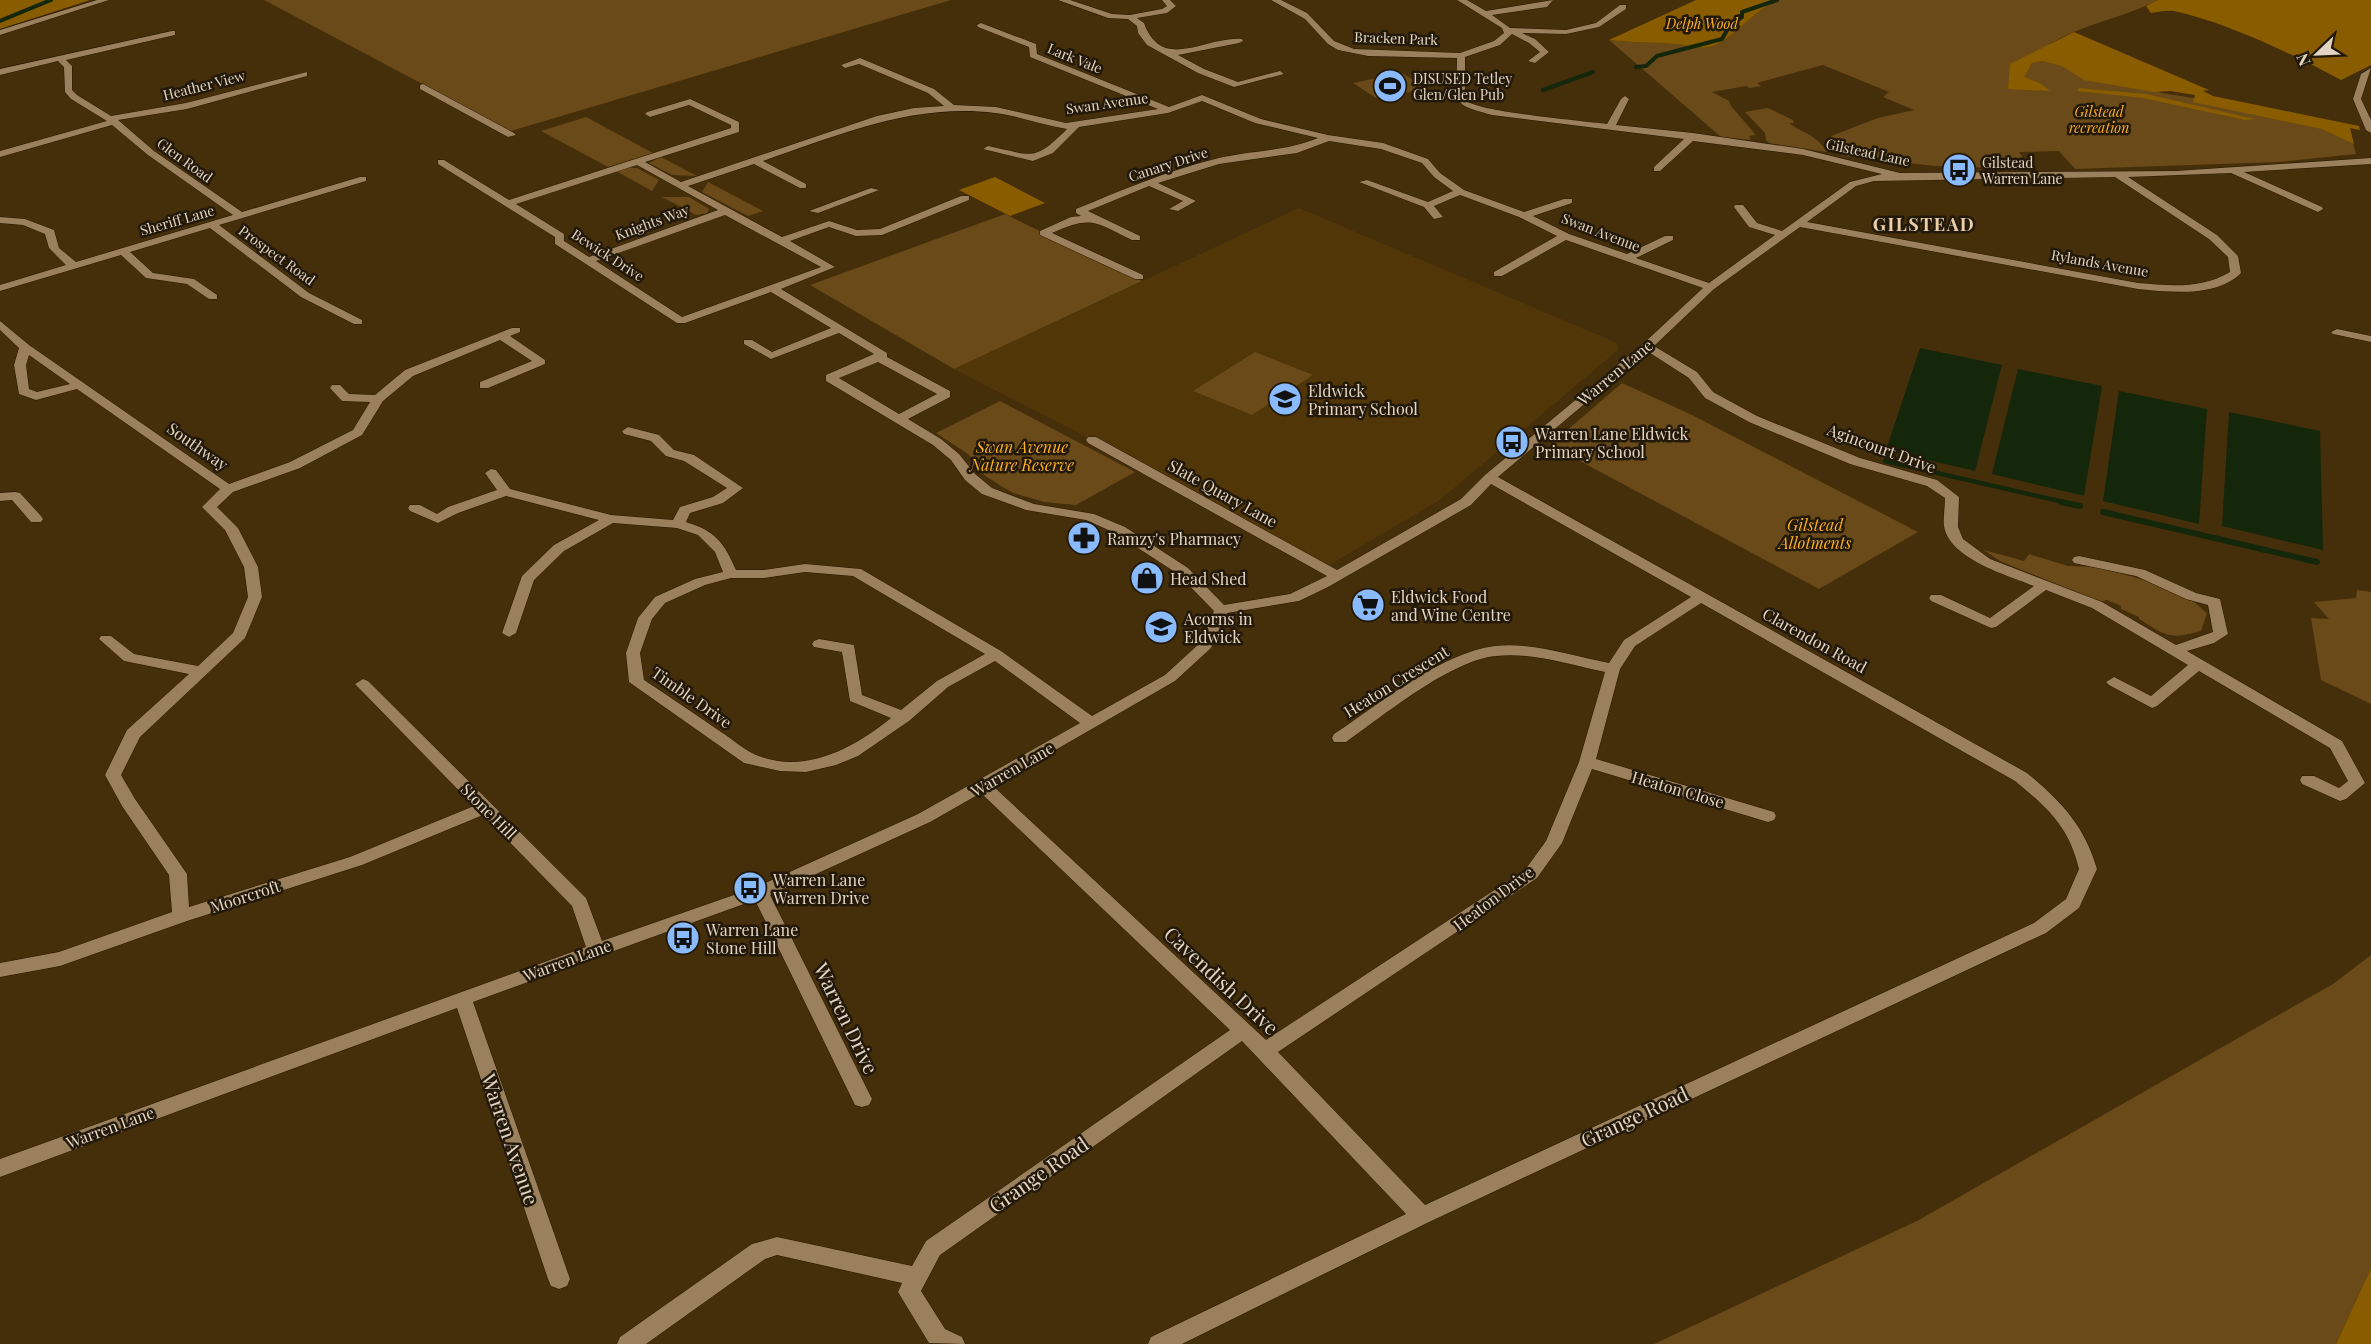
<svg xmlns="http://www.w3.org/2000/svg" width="2371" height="1344" viewBox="0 0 2371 1344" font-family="'Playfair Display',serif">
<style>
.built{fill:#513608}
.green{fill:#694a18}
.forest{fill:#8a5c00}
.water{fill:#15270b}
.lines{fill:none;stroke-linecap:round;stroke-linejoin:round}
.stream-far2{stroke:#15270b;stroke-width:4}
.stream-far1{stroke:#15270b;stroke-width:4.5}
.stream{stroke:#15270b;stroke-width:6}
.minor-casing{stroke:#281700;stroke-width:1}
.minor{fill:#9a805c;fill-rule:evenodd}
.labels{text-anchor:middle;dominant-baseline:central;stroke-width:5;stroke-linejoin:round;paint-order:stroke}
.far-park-label{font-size:14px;font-style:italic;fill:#ffb120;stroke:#23190a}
.far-street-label{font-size:14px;fill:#e3d5c2;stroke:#23190a}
.far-poi-label{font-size:14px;fill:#e3d5c2;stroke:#23190a;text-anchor:start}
.street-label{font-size:16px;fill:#e3d5c2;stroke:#23190a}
.poi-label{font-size:16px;fill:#e3d5c2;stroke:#23190a;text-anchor:start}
.park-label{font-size:16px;font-style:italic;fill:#ffb120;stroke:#23190a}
.far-district-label{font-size:18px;font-weight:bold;letter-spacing:1.5px;fill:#e8cda6;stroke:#23190a}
.near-street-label{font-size:20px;fill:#e3d5c2;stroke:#23190a}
</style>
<rect width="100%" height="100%" fill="#452e0a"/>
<!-- built -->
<polygon class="built" points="1299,208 1617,343 1618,350 1440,500 1324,568 1092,440 954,369"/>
<!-- green -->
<g class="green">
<polygon points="264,0 951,0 511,131"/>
<path d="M1781,0h377c-35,18 -75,24 -108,44l112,49 95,15 92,20 7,26 -77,8 -204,7 -16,-18 -40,1 12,17 -96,-3 -93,-10 -11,-20 47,-18 36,-8 -31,-13 6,-5 -66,-27 -66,18 4,3 -11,2 -4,-2 -34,6 17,9 2,5 25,29 -7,1 2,4 -30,-3 -112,-97c22,3 44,2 66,4 14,1 28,7 41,1 24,-12 39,-37 65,-45z"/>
<polygon points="1402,73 1427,89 1376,98 1353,83"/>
<path d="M1768,108l25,12 1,3h-5c14,11 26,10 38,29l-58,-9 -3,-3 -1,-7 -20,-21z"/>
<polygon points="586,117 653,153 608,167 541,131"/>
<polygon points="661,157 697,176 672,175 649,163"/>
<polygon points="629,168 637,168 659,180 652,191 616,171"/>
<polygon points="708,182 763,211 748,216 702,192"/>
<polygon points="662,197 689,197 709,209 707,213 696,215"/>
<polygon points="1005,214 1142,281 954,369 810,285"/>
<polygon points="1255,352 1313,375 1252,415 1193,391"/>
<polygon points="1622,383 1692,415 1918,532 1819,589 1550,445"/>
<polygon points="1000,401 1135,472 1076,505 1044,502 1013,493 1001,486 984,475 968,454 936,433"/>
<path d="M1984,550l40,11 5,-7 39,12 30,1 60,17 36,18 13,11 -6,18c-33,9 -34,5 -62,-12v-2l-18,-8v-3l-14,-6 -7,2 -100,-41z"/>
<polygon points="2357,590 2371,592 2371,704 2321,680 2311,618 2329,619 2314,602 2356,598"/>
<polygon points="2371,955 2371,1268 2336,1344 1654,1344 1917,1221 2333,984"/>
</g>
<!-- forest -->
<g class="forest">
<polygon points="0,0 90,0 0,29"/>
<path d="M1696,0h85c-26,8 -41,33 -65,45 -13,6 -28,0 -41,-1 -22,-2 -44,-1 -66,-4z"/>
<path d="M2158,0h213v65l-30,15c-47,-25 -115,-58 -167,-69 -7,-1 -16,1 -23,2l-5,-7z"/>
<polygon points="2074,32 2209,90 2203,91 2213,96 2359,126 2360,130 2350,128 2354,144 2322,129 2193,102 2195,95 2170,91 2154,92 2084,80 2062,66 2043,61 2032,63 2024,77 2040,83 2050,91 2008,89 2010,64"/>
<polygon points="2079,88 2146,94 2255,119 2245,120 2143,98 2077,91"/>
<polygon points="995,177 1045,203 1010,216 959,190"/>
<polygon points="2371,1268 2371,1344 2336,1344"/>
</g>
<!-- water -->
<g class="water">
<polygon points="1920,348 2002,365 1975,471 1886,450"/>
<polygon points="2018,369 2102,386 2084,496 1992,474"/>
<polygon points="2119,391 2207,409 2199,524 2103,501"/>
<polygon points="2229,412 2320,431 2323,550 2222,526"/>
</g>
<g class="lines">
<!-- stream-far2 -->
<g class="stream-far2">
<polyline points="0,21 51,0"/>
<polyline points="1636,67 1646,66 1657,56 1722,39 1730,25 1742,17 1742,12 1777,0"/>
<polyline points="1543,90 1593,72"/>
</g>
<!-- stream-far1 -->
<polyline class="stream-far1" points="1885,461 2068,503"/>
<!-- stream -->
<g class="stream">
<polyline points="2061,502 2080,506"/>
<polyline points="2103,512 2317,562"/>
</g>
<defs>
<g id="minor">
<polygon points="97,0 109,0 0,35 0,30"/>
<path d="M1058,0h12l42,14 18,1 32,-6 5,-3 -5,-6h8l6,6 -9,7 -30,5 7,5c18,50 62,13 98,16l1,2 -4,2 -61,12 26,14 34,13 42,-11 4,3 -50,13 -36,-14 -51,-28 -9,-12 -1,-7 -9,-7 -20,-1z"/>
<path d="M1271,0h10l26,13 27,28 20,8 106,4 34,-12 10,-8 -2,-5 -45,-28h10l19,11 67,-11 -6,7 -55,8 18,13 56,2 30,-7 24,-18h6v4l-27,18 -33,7 -44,-1 13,6 14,13 -14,11 -7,-2 12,-9 -11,-9 -17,-9 -12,11 -35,12v43c12,12 119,21 142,24l14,-25 4,-3 4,3 -13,26 77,8 110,16 97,24 276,-2 195,-13v6l-127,8 78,35 1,2 -5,3 -87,-39 -103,4 89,58 21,21 3,17c-25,25 -71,19 -103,16l-338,-62 -86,62 -60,57 43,26 16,20 44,24 103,42 77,22 22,17 -1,30 5,12 27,20 112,43 74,43 37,-13 -5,-27 -22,-6 -50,-23 -62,-13 -2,-3 2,-3 5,-1 66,14 51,23 24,6 8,35 -14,9 -27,8 155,90 23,42 -19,16 -6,2 -38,-17 -2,-4 2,-4h12l25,12 9,-7 -18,-33 -131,-77 -42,35 -5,2 -43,-23 -3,-3 8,-5 37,19 37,-31 -96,-57 -46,-18 -50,37 -5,1 -60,-27 -2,-3 2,-3h10l49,23 44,-32c-27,-11 -85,-27 -90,-60 -1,-8 1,-19 1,-28l-18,-12 -77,-22 -101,-42 -44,-24 -16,-20 -42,-27 -149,126 529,296c33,27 58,53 70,96l-18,39 -33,25 -617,289 -247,122h-34l3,-7 255,-123 -164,-173 -302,214 -19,36 24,38 17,8 3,7 -36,-1 -31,-51 4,-9 -125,-28 -12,4 -119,85h-29l3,-7 132,-93 25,-7 135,29 14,-25 304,-211 -249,-237 -51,29 -160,73 102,204 -3,6 -7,2 -7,-2 -100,-205 -282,102 97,277 -3,7 -8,3 -8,-3 -3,-7 -91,-271 -457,169v-18l586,-212 -14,-41 -89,-91 -121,50 -175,56 -127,45 -60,11v-14l59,-11 113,-40 -3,-37 -47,-69 -17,-31 22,-45 62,-56 -65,-13 -25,-22 2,-3h10l23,18 64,12 35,-33 15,-36 -4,-30 -19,-37 -23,-23 18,-18 -143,-100 -41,11 -17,-6 -5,-29 5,-17 -19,-18v-9l29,24 200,139 61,-22 63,-32 17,-28 -28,-1 -12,-13 2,-3h8l9,9 26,1 30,-25 107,-42h8v4l-10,4 35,24v4l-57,24h-8v-6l52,-21 -32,-21 -87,36 -30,25 -21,34 -62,33 -67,24 -16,15 21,21 20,39 4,30 -17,41 -105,99 -19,38 14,24 52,75 2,33 161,-50 124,-51 -119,-122 8,-5 5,2 218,217 16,43 152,-53 164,-74 162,-91 -85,-62 -47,26 -39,34 -51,35 -22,9 -30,7 -26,-1 -36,-8 -115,-81 -3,-29 12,-35 17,-21 40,-18 28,-7 -8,-20 -17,-17 -21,-7 -64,-5 -49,28 -30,29 -18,53 -7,4 -7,-4 20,-57 32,-31 45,-25 -93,-24 -48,17 -20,10 -28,-12 -2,-3 2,-3h10l17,9 11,-7 49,-17 -12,-17 6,-4 5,1 14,19 101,26 62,5 7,-13 33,-10 14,-9 -43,-27 -18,-5 -15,-15 -27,-7 -2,-3 6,-4 31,8 15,15 20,5 49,33 -20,15 -33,10 -4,9c29,9 38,20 50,48h28l41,-6 56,5 140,82 91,65 73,-41 35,-32 14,-32 -36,-37 -63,-41 -29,-13 -60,-10 -44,-16 -17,-14 -14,-20 -18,-15 -107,-64v-6l48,-21 -35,-21 -68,26 -27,-15v-4h8l20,12 59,-24 -60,-36 -86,31h-8l-122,-79v-7l-117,-73v-4h6l65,40 222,-72v-3l-42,-20 -39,12 -5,-3 2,-2 43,-13 49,23v10l-94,30 36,20 196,-66 37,-8 30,-2 -16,-13 -69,-29 -14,4 -4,-3 19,-7 74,31 20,16 42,2 70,16 92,-14 -128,-52 -1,-10 -51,-20 -1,-2 4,-2 55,21 1,10 132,53 33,-12 59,24 67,16 55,8 45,16 12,14 24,17 60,22 40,-13h8v4l-39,13 36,18 58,20 38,-18h8v4l-37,18 73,25 66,-48 -26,-8 -15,-20 1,-2h8l14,18 25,8 68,-49 32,-8 -79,-19 -110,-14 -33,30h-6v-4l30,-28 -192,-24c-45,-12 -35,-13 -35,-57l-89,-2 -30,-6 -10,-6 -23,-25zM1202,101l53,22 63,15c-33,14 -68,12 -103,21 -48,12 -93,31 -139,50v4l5,3 -10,1 -31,14v4l95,44h8v-4l-91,-42c40,-18 43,-11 80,7h8v-4l-52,-25 61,-25 34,15 -14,8 9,2 18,-10 -38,-18 61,-19 78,-11 32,-12 52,8 41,14 12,14 19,14 -25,11 -61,-22 -8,2 65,25 10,12 9,-2 -9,-11 26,-11 59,22 38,19 -63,36v4h8l64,-36 137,48 -60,56 -158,131 -24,24 -124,71 -241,-133h-8l-2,3 2,3 239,133 -37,18 -66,11 -36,-37 -63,-41 -31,-13 -60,-10 -42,-16 -17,-14 -16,-20 -18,-15 -33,-20 42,-22v-6l-63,-34v-4l-106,-64 54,-22 -45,-26 39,-14 27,9 26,-1 87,-35v-4h-8l-81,33 -23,1 -28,-9 -47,16 -94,-51 66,-22 46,24h6v-4l-43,-23c76,-26 150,-58 232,-48 24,3 48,12 72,16 -34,34 -34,26 -79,17l-5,3 50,12 20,-8 26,-26 89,-14zM637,165l81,45 -129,47 -25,-16v-7l-48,-30zM2115,177l94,62 19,18 2,15c-28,17 -60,14 -92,11l-331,-61 49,-36 18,-5zM725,215l96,52 -139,50 -86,-56zM29,355l41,29 -33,8 -8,-3 -3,-24zM878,362l59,32 -38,20 -60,-36zM1491,484l200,113 -67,43 -15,23c-37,-7 -76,-21 -114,-17 -55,7 -115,58 -161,88l-2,4 2,4h12c37,-26 105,-82 150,-86 37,-4 73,9 109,16l-26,90 -33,79 -21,29 -259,170 -273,-254 182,-105 36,-33 16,-35 72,-12 29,-14 143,-82zM805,572l48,4 132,78 -48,27 -36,29 -39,-15 -8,-50 -35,-6 -5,2 -2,3 2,3 28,5 8,49 41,17c-37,30 -86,57 -135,37 -12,-5 -24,-16 -35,-23 -26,-18 -51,-35 -77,-52l-4,-27 12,-34 13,-16 40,-18 26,-7h33zM1701,603l314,178c33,27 54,46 64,88l-13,30 -32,24 -609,282 -147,-153 259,-174 25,-35 30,-74 176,53 6,-2 2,-4 -2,-4 -178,-53 24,-90 15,-23z"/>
<polygon points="172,31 175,31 175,35 66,60 72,66 72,90 77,95 111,116 186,103 307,72 307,76 187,109 118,120 154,151 242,212 360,177 366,177 366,181 219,225 309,293 362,320 362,324 354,324 301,297 210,228 130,252 153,273 194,279 217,295 217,299 209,299 187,284 146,278 121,255 0,291 0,285 66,265 49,248 45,234 23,225 0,223 0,217 25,219 54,230 59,248 76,262 233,215 148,155 112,125 0,157 0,151 107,121 71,99 65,92 64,67 58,61 0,75 0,69"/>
<polygon points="2371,68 2361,99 2371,120 2371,133 2366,130 2353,99 2361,74"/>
<polygon points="423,84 514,133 516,135 508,137 420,89 420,85"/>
<polygon points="871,188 879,190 818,213 809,211"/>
<polygon points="2337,329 2371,336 2371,342 2333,334 2331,332"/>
<polygon points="15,492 20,493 41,516 43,519 41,522 31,522 12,500 0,501 0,493"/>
</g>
</defs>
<!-- minor casing -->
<use href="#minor" class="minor-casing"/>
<!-- minor -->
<use href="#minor" class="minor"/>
</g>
<!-- icons -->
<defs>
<symbol id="stadium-disc" viewBox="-11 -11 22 22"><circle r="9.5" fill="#89bafc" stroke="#23190a"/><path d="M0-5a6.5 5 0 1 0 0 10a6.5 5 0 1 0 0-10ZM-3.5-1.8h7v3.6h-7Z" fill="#111"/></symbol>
<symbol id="bus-disc" viewBox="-11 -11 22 22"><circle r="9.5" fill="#89bafc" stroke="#23190a"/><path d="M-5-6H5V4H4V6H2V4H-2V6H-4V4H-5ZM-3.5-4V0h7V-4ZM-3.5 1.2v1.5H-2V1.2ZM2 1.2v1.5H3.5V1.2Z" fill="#111"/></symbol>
<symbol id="school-disc" viewBox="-11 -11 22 22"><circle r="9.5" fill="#89bafc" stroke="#23190a"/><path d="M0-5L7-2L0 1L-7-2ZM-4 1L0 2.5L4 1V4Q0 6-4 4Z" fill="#111"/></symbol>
<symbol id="pharmacy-disc" viewBox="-11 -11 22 22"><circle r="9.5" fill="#89bafc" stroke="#23190a"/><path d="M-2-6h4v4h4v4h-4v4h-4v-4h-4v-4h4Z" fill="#111"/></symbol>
<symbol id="shop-disc" viewBox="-11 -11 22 22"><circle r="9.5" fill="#89bafc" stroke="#23190a"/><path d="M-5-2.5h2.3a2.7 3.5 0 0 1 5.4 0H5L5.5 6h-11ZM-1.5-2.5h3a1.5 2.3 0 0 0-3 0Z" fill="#111"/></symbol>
<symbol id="supermarket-disc" viewBox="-11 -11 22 22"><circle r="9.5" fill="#89bafc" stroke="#23190a"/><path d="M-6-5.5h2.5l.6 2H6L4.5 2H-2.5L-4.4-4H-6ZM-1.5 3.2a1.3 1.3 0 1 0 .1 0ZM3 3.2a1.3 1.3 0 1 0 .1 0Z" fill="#111"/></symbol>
</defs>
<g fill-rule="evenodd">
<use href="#stadium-disc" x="1371" y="67" width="38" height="38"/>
<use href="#bus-disc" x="1940" y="151" width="38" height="38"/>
<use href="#school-disc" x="1266" y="380" width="38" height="38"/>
<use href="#bus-disc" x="1493" y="423" width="38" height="38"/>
<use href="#pharmacy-disc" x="1065" y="519" width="38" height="38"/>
<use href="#shop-disc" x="1128" y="559" width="38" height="38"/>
<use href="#supermarket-disc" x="1349" y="586" width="38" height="38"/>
<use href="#school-disc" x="1142" y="608" width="38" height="38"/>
<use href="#bus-disc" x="731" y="869" width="38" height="38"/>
<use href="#bus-disc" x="664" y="919" width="38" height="38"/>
</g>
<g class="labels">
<!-- far-park labels -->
<g class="far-park-label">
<text x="1702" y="23">Delph Wood</text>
<text x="2099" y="111">Gilstead<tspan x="2099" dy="16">recreation</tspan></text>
</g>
<!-- far-street labels -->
<g class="far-street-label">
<text transform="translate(1396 38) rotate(2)">Bracken Park</text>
<text transform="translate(1075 58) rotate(22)">Lark Vale</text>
<text transform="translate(204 85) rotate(-14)">Heather View</text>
<text transform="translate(1107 103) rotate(-8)">Swan Avenue</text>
<text transform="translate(1868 152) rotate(12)">Gilstead Lane</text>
<text transform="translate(185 160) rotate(36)">Glen Road</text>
<text transform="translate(1168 164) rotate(-18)">Canary Drive</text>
<text transform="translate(177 220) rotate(-16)">Sheriff Lane</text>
<text transform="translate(652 222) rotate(-20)">Knights Way</text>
<text transform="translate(1601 232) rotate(21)">Swan Avenue</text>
<text transform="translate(277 255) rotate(36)">Prospect Road</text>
<text transform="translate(608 255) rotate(33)">Bewick Drive</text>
<text transform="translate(2100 263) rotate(10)">Rylands Avenue</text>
</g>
<!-- far-poi labels -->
<g class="far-poi-label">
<text x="1413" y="78">DISUSED Tetley<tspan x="1413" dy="16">Glen/Glen Pub</tspan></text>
<text x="1982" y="162">Gilstead<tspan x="1982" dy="16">Warren Lane</tspan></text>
</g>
<!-- street labels -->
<g class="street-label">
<text transform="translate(1615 372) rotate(-40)">Warren Lane</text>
<text transform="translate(198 446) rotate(35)">Southway</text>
<text transform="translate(1882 448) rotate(20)">Agincourt Drive</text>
<text transform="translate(1223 493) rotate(29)">Slate Quary Lane</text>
<text transform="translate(1815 640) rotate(29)">Clarendon Road</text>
<text transform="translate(1396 681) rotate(-32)">Heaton Crescent</text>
<text transform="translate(692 697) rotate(35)">Timble Drive</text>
<text transform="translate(1012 769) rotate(-30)">Warren Lane</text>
<text transform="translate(1678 789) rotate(16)">Heaton Close</text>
<text transform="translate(489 811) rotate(45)">Stone Hill</text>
<text transform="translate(245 896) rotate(-18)">Moorcroft</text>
<text transform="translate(1493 898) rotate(-37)">Heaton Drive</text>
<text transform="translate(567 960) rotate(-20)">Warren Lane</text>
<text transform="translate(110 1127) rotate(-20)">Warren Lane</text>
</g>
<!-- poi labels -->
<g class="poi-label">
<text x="1308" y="390">Eldwick<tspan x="1308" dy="18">Primary School</tspan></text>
<text x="1535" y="433">Warren Lane Eldwick<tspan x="1535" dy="18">Primary School</tspan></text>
<text x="1107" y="538">Ramzy's Pharmacy</text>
<text x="1170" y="578">Head Shed</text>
<text x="1391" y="596">Eldwick Food<tspan x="1391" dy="18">and Wine Centre</tspan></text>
<text x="1184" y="618">Acorns in<tspan x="1184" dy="18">Eldwick</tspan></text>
<text x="773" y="879">Warren Lane<tspan x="773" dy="18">Warren Drive</tspan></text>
<text x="706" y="929">Warren Lane<tspan x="706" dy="18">Stone Hill</tspan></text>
</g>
<!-- park labels -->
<g class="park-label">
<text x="1022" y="446">Swan Avenue<tspan x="1022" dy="18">Nature Reserve</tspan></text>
<text x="1815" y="524">Gilstead<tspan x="1815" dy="18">Allotments</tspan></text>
</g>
<!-- far-district labels -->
<g class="far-district-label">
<text x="1924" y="224">GILSTEAD</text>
</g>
<!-- near-street labels -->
<g class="near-street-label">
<text transform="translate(1222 980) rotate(43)">Cavendish Drive</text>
<text transform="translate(847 1018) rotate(64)">Warren Drive</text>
<text transform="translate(1634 1116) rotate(-25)">Grange Road</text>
<text transform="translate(511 1139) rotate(71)">Warren Avenue</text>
<text transform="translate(1038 1174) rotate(-35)">Grange Road</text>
</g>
</g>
<!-- north arrow -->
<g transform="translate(2317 54) rotate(247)" stroke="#23190a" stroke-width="4.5" paint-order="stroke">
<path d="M0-4.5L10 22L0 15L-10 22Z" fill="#e3d5c2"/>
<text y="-9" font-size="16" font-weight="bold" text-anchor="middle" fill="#e3d5c2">N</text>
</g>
</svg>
